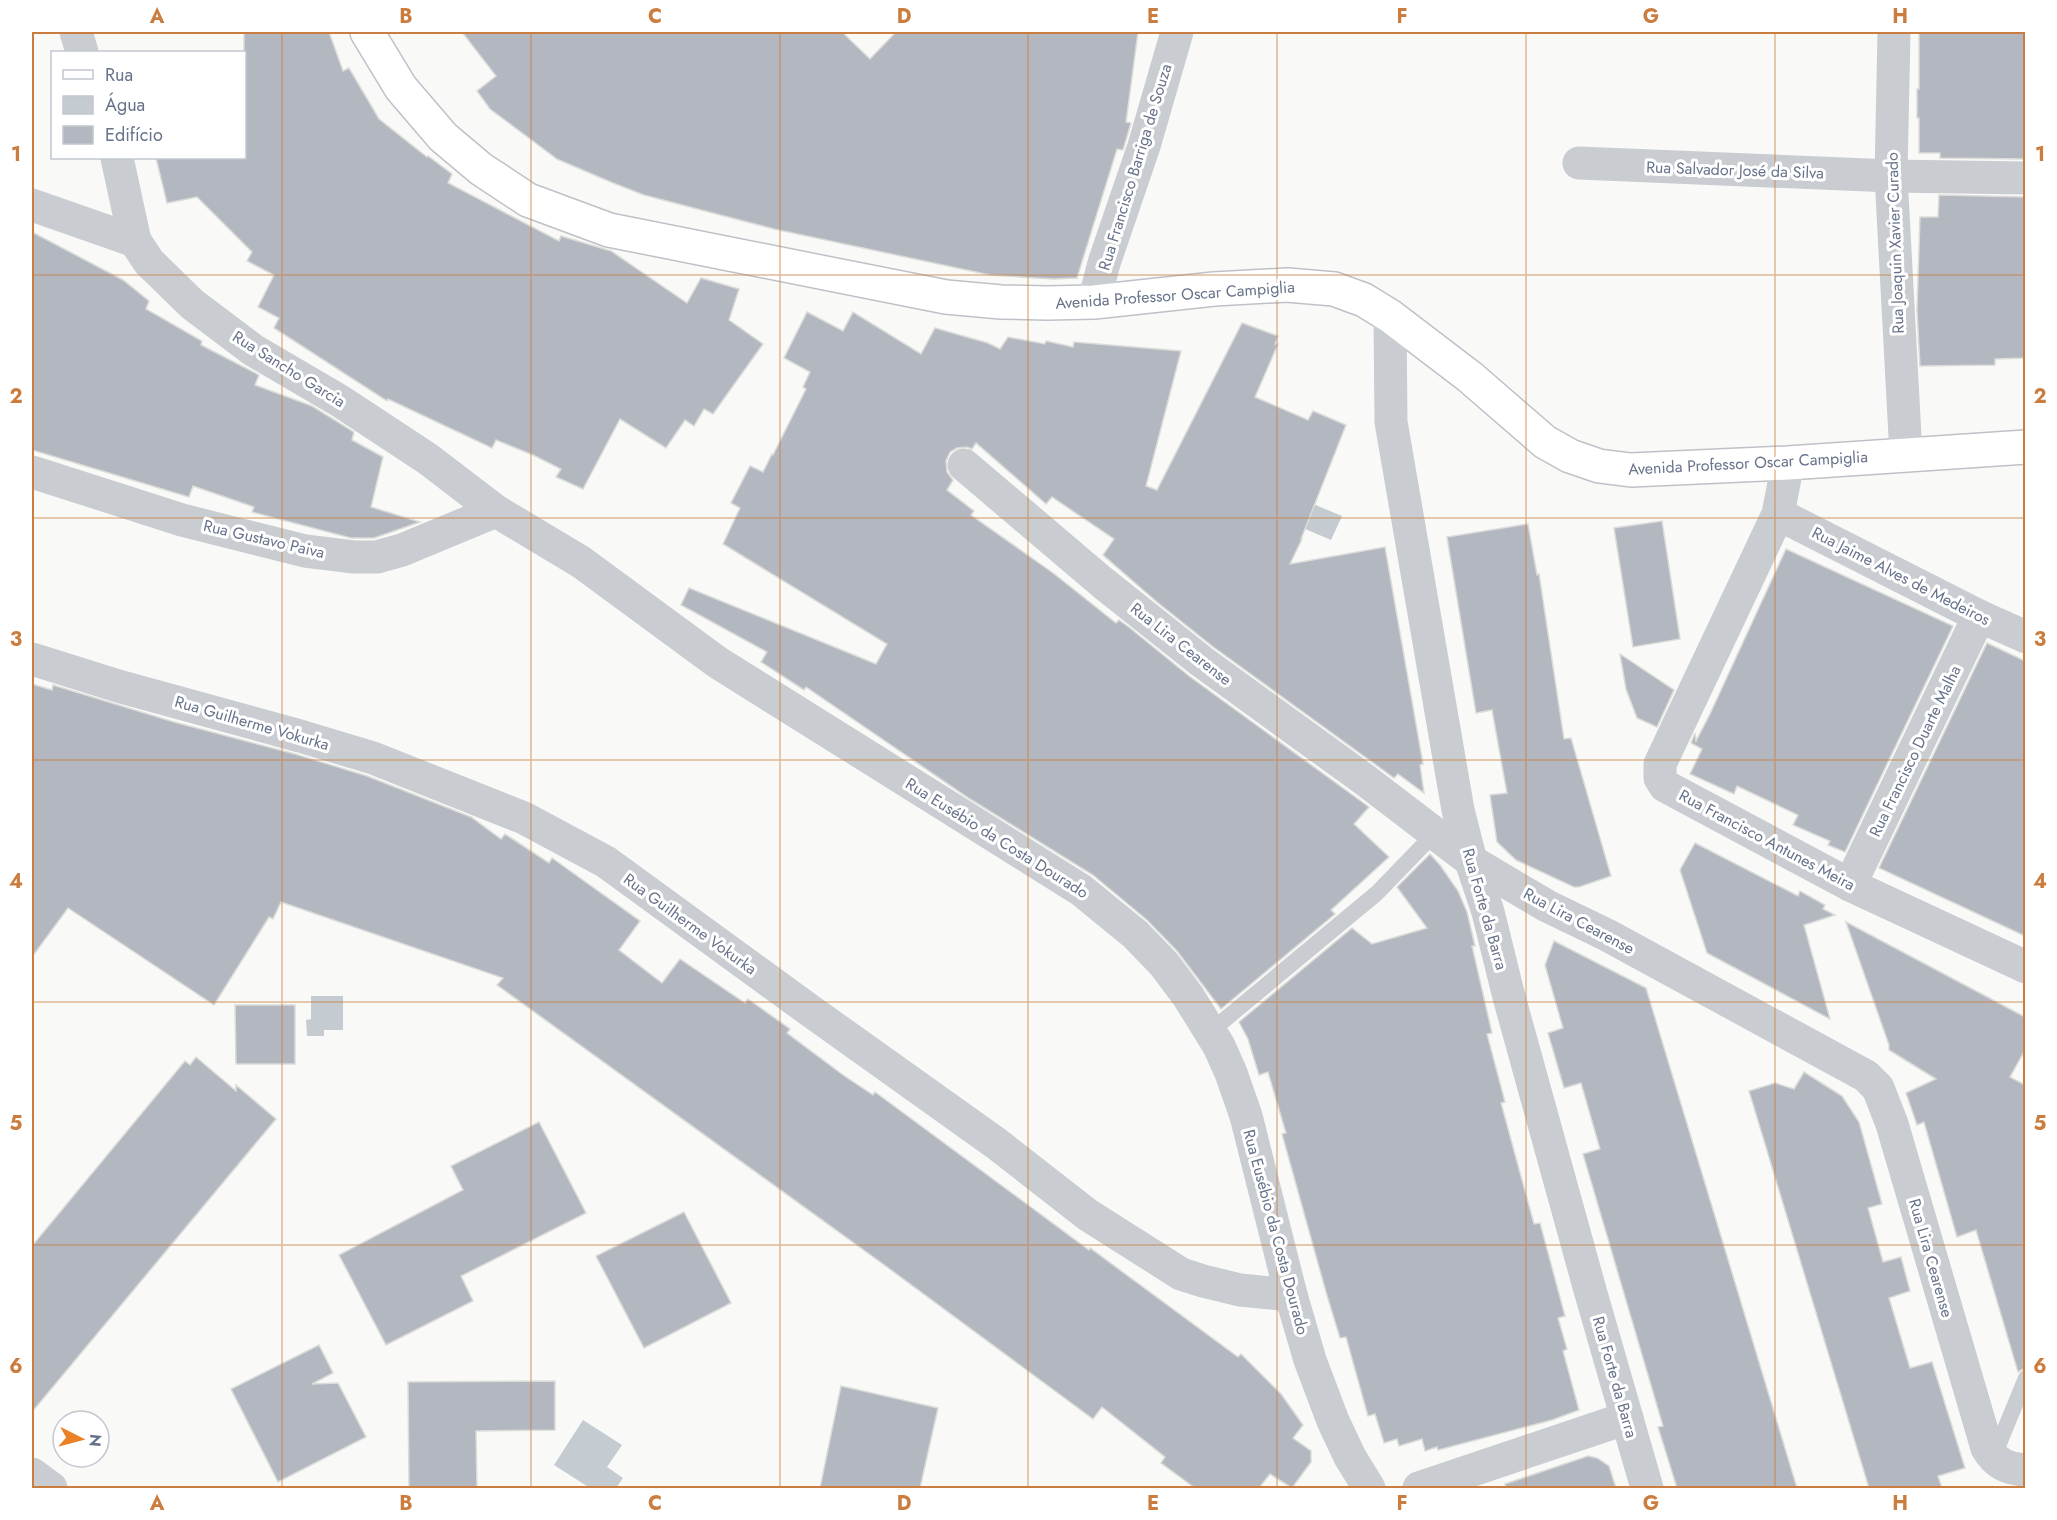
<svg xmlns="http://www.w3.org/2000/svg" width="2057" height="1520" viewBox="0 0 2057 1520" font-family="Jost,sans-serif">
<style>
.water{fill:#c4cbd1}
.building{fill:#b2b7c0;stroke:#dbdcd9;stroke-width:1.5}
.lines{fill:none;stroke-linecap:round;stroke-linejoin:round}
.secondary-casing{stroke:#bec1c7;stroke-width:36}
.lane{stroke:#c9ccd0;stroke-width:16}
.street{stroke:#c9ccd0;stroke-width:33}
.secondary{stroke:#fff;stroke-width:33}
.grid{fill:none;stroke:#ca7d3f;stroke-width:1.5;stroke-opacity:0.55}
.labels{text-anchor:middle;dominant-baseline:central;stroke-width:6;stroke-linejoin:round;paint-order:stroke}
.street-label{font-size:16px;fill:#67738a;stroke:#fff}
.neatline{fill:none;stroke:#ca7d3f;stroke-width:2}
.grid-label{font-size:20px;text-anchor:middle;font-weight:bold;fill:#ca7d3f}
</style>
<rect width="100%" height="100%" fill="#f9faf7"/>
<!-- water -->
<g class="water">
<polygon points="1294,496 1342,516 1331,540 1284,520"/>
<polygon points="311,996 343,996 343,1030 324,1030 324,1036 307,1036 306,1020 311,1019"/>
<polygon points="583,1420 622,1445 607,1467 623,1478 616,1488 590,1488 554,1465"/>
</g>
<!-- building -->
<g class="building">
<polygon points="244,32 329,32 343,71 349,68 379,119 427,157 428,156 452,174 448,183 559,241 561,236 611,251 687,303 701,278 739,289 729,320 763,344 713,414 704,409 694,426 685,420 666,448 620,419 583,489 556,477 561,469 533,455 496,440 492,448 388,399 387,401 274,328 279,318 258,307 274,275 247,261 252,252 197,197 167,203 156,158 244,158"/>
<polygon points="462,32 842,32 870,59 896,32 1138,32 1126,122 1131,123 1123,150 1117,149 1077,278 1053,279 990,275 774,229 644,195 613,183 557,159 490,109 477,91 496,76"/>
<polygon points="1919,32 2025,32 2025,159 1940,158 1940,153 1919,153 1919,118 1917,118 1917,89 1919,89"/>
<polygon points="1939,195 2025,197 2025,358 1995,359 1995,365 1920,366 1917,310 1920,217 1938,217"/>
<polygon points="32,232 123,280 149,301 146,309 202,341 201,345 259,375 255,385 312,406 354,432 352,440 383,457 371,507 420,522 374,538 351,538 252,512 254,507 193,486 189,497 32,450"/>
<polygon points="807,312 843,331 853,312 921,354 935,328 988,343 1000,349 1008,337 1045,344 1046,341 1073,347 1074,342 1181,351 1146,486 1157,490 1242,323 1278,336 1275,344 1278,344 1255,397 1308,420 1313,411 1346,425 1301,539 1302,539 1290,564 1385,547 1423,764 1420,765 1424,793 1398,774 1394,778 1212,646 1157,602 1103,555 1114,539 1052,497 1046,504 976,443 972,449 967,447 957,448 950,452 946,461 947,472 953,480 947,490 974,511 971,515 1053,573 1116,623 1119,620 1130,628 1189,676 1369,807 1354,824 1389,857 1331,910 1335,914 1221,1009 1177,951 1147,920 1093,875 970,799 806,687 804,690 761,662 767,652 681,605 689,588 876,664 887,644 723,544 740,508 731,503 750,466 763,472 772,454 773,455 806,389 803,387 810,372 784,358"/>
<polygon points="1662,521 1680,639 1633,647 1614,528"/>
<polygon points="1528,524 1537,575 1539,574 1564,739 1571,738 1611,876 1579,887 1574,887 1516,860 1497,842 1490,795 1507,793 1492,710 1476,713 1447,537"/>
<polygon points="1786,549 1953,626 1845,852 1828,845 1830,841 1793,825 1798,815 1737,786 1734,794 1690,774 1702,749 1691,743 1695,733 1696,741 1710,714"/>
<polygon points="1987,643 2025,661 2025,936 1879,868"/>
<polygon points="1620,654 1674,690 1657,727 1637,718 1626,689"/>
<polygon points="32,684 52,690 53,685 174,722 295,754 367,776 471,817 501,839 505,834 549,863 552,858 640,921 619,950 662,983 680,959 745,1003 748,999 790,1029 787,1033 843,1075 873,1095 875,1092 1089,1250 1090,1248 1238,1357 1241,1354 1281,1394 1303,1425 1293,1438 1311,1451 1311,1462 1292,1488 1270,1474 1259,1488 1195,1488 1161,1463 1165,1457 1102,1407 1093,1419 883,1264 497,985 503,978 281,902 273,919 269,917 214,1005 68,908 32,957"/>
<polygon points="1695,843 1798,896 1800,891 1825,905 1823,909 1835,915 1804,925 1830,1019 1707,953 1680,870"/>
<polygon points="1430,854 1440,865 1458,891 1467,912 1475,946 1472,946 1492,1033 1487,1034 1505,1102 1501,1103 1534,1224 1540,1223 1565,1316 1558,1318 1567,1349 1563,1351 1579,1410 1552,1420 1438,1450 1437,1447 1425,1451 1422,1439 1399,1446 1397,1439 1384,1443 1375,1414 1368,1416 1346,1337 1340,1338 1326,1292 1282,1134 1286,1133 1268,1072 1259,1075 1248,1039 1239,1022 1352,928 1372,944 1427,928 1397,887"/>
<polygon points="1846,922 2025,1017 2025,1050 2010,1077 2025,1085 2025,1368 2018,1372 1976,1230 1957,1237 1924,1122 1917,1125 1906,1093 1936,1079 1889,1050 1889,1045"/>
<polygon points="1554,941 1646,988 1797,1488 1677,1488 1658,1427 1663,1426 1583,1154 1600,1149 1581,1083 1564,1088 1548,1033 1563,1028 1545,965"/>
<polygon points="235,1005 295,1005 295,1064 236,1064"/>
<polygon points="196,1057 236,1091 236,1085 276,1119 32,1412 32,1246 185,1061 190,1065"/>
<polygon points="1804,1072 1842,1096 1859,1122 1882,1204 1868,1208 1883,1262 1901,1257 1910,1291 1889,1298 1910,1368 1932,1362 1965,1468 1938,1476 1942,1488 1869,1488 1749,1091 1775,1083 1794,1089"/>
<polygon points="539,1122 586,1213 461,1276 473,1301 386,1345 339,1255 463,1190 451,1166"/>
<polygon points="684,1212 731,1303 644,1348 596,1256"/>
<polygon points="319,1345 333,1373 312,1384 338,1383 366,1437 278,1482 231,1389"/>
<polygon points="555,1381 555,1430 476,1431 477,1488 409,1488 408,1382"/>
<polygon points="841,1386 938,1408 920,1488 820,1488"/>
<polygon points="1588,1456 1597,1458 1609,1466 1616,1488 1506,1488 1505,1484"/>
</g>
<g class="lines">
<defs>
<polyline id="secondary" points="367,32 401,88 443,137 481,169 528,200 609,230 946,297 1001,302 1047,303 1094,302 1214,289 1287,285 1334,289 1364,300 1390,316 1470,377 1545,442 1570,456 1599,466 1631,470 1788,463 2026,447"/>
</defs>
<!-- secondary casing -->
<use href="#secondary" class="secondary-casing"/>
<!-- lane -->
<g class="lane">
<polyline points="1211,1031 1377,893 1435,833"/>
<polyline points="1993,1458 2026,1378"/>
</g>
<!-- street -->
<g class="street">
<polyline points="76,32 82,52"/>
<polyline points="1894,32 1891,176 1906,455"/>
<polyline points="117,158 135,241 149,262 192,304 253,350 340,401 428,459 496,511 581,562 717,662 1081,890 1135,934 1164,964 1188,996 1219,1046 1231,1073 1246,1116 1291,1295 1310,1360 1333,1421 1350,1457 1369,1488"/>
<polyline points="1579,163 1891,176 2026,178"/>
<polyline points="32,205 135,241"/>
<polyline points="1094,302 1104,263 1144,146 1177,32"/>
<polyline points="1390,316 1391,422 1458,810 1471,861 1488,912 1509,997 1590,1290 1647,1488"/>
<polyline points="1788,463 1778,514 1660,764 1660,778 1665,786 1850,885 2026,967"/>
<path d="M964,465l139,118 98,78 164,119 106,81 76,45 60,29 259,141 12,12 14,36 95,324c9,16 21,21 39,22"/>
<polyline points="32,472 182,520 305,551 354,557 377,557 402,550 496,511"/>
<polyline points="1778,514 1979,616 2026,637"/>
<polyline points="32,659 118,686 300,736 373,758 524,818 606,862 812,1012 997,1144 1088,1215 1148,1253 1181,1274 1203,1281 1240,1290 1291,1295"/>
<polyline points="1850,885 1979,616"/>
<polyline points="32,1474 51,1488"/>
<polyline points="1419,1488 1627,1418"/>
</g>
<!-- secondary -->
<use href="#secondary" class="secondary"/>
</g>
<!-- grid -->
<path class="grid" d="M282,32v1456M531,32v1456M780,32v1456M1028,32v1456M1277,32v1456M1526,32v1456M1775,32v1456M32,275h1994M32,518h1994M32,760h1994M32,1002h1994M32,1245h1994"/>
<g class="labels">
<!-- street labels -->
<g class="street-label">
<text transform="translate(1135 167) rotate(-73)">Rua Francisco Barriga de Souza</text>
<text transform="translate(1735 170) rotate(2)">Rua Salvador José da Silva</text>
<text transform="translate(1895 243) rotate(-92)">Rua Joaquin Xavier Curado</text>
<text transform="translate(1175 295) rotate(-4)">Avenida Professor Oscar Campiglia</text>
<text transform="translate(289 369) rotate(32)">Rua Sancho Garcia</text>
<text transform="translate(1748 463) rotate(-3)">Avenida Professor Oscar Campiglia</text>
<text transform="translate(264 539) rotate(13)">Rua Gustavo Paiva</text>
<text transform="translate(1901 576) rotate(27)">Rua Jaime Alves de Medeiros</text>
<text transform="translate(1181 644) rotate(38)">Rua Lira Cearense</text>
<text transform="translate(252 723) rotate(16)">Rua Guilherme Vokurka</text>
<text transform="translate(1915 751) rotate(-64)">Rua Francisco Duarte Malha</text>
<text transform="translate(997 838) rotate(32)">Rua Eusébio da Costa Dourado</text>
<text transform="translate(1767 840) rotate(28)">Rua Francisco Antunes Meira</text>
<text transform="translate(1485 909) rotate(74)">Rua Forte da Barra</text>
<text transform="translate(1579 921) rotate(28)">Rua Lira Cearense</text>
<text transform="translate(690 924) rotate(36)">Rua Guilherme Vokurka</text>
<text transform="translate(1276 1232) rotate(75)">Rua Eusébio da Costa Dourado</text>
<text transform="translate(1931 1258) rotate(74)">Rua Lira Cearense</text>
<text transform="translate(1615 1377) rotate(74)">Rua Forte da Barra</text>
</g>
</g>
<!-- border -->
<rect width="2057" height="1520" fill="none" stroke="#ffffff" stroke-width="66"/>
<!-- legend -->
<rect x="51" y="51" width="195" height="108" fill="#ffffff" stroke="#c2c7d0" stroke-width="1.5"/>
<rect x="63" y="70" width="30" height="9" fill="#ffffff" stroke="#c2c7d0" stroke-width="1.5"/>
<text x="105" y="81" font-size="18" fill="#67738a">Rua</text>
<rect x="63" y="96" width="30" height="18" fill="#c4cbd1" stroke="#c2c7d0" stroke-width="1.5"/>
<text x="105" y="111" font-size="18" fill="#67738a">Água</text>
<rect x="63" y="126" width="30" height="18" fill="#b2b7c0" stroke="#c2c7d0" stroke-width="1.5"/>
<text x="105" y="141" font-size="18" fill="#67738a">Edifício</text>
<!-- north arrow -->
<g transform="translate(81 1439) rotate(96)"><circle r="28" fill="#ffffff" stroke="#c2c7d0" stroke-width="1.5"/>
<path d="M0-4.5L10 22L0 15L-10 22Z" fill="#eb8026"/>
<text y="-9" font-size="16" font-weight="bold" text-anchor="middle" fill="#67738a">N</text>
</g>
<rect x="33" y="33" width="1991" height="1454" class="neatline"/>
<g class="grid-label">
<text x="157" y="23">A</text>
<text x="406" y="23">B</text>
<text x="655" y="23">C</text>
<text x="904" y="23">D</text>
<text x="1153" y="23">E</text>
<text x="1402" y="23">F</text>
<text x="1651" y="23">G</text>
<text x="1900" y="23">H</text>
<text x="16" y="161">1</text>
<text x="2040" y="161">1</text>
<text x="16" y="403">2</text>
<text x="2040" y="403">2</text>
<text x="16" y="646">3</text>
<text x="2040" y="646">3</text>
<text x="16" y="888">4</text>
<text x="2040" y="888">4</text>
<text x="16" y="1130">5</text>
<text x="2040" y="1130">5</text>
<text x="16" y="1373">6</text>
<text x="2040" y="1373">6</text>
<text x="157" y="1510">A</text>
<text x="406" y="1510">B</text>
<text x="655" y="1510">C</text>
<text x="904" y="1510">D</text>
<text x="1153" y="1510">E</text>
<text x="1402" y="1510">F</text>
<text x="1651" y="1510">G</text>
<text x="1900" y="1510">H</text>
</g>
</svg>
